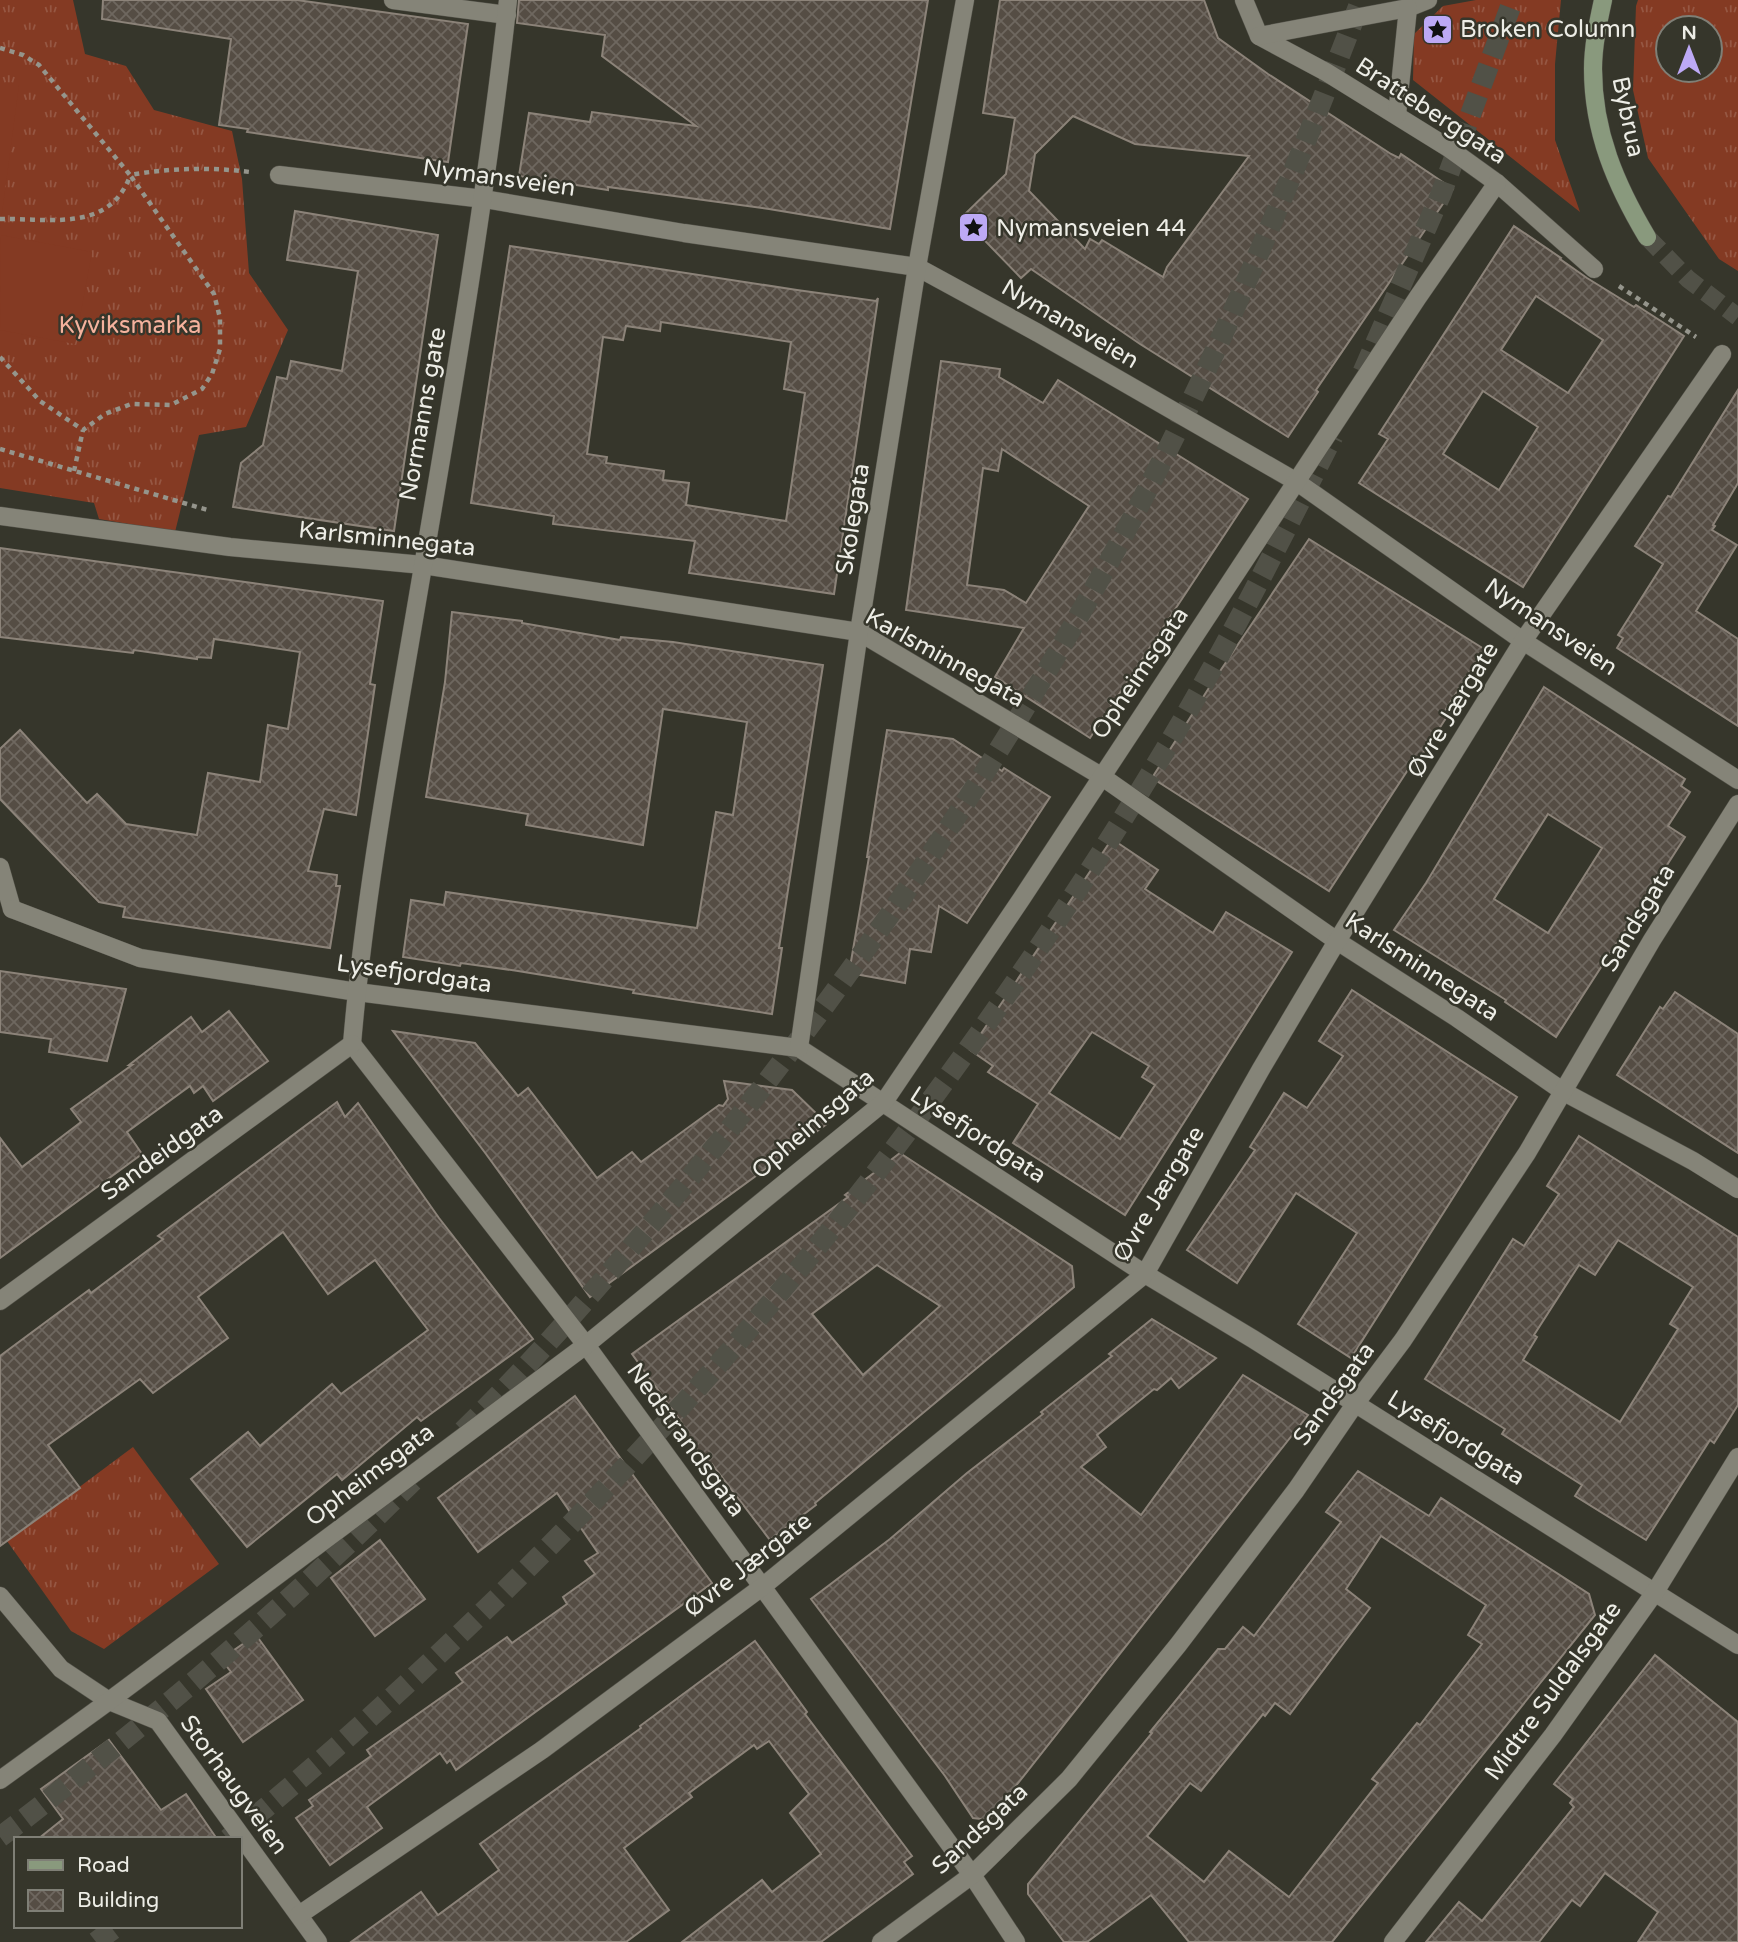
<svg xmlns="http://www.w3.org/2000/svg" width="1738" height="1942" viewBox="0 0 1738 1942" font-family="'Varela Round',sans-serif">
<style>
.grass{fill:url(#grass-tufts);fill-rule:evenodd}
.garden{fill:#843a23}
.building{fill:url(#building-cross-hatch);stroke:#8c8379;stroke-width:2;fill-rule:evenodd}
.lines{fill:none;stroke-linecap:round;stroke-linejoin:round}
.secondary-tunnel{stroke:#515147;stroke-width:18;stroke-dasharray:18 9;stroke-linecap:butt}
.highway-tunnel{stroke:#515147;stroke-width:21;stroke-dasharray:21 10;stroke-linecap:butt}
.street-casing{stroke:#54534a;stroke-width:19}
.secondary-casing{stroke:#54534a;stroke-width:19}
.path{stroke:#95958c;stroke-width:4.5;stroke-dasharray:5 5;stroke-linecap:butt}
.street{stroke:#858478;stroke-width:18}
.secondary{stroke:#89997d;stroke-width:18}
.labels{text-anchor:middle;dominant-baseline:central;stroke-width:5;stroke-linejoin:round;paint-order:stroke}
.poi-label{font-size:24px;fill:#edede6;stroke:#36362b;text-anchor:start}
.street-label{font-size:24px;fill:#edede6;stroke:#36362b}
.park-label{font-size:24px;fill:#f5b29d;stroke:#36362b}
</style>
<defs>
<pattern id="grass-tufts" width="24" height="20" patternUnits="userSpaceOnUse" patternTransform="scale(1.75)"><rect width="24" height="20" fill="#843a23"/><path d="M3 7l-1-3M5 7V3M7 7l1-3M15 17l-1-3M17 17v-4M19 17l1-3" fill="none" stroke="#965743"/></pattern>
<pattern id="building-cross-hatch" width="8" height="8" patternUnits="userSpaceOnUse" patternTransform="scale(1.75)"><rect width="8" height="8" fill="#554d44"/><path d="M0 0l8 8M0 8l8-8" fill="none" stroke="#6e675f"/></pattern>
</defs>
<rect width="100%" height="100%" fill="#36362b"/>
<!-- grass -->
<g class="grass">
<polygon points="0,0 73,0 85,54 126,66 154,110 232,131 242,179 249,273 288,330 246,427 199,435 175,532 99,519 94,503 0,488"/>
<polygon points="1476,0 1561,0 1555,64 1555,140 1580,212 1413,80 1414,34 1443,6"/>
<path d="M1638,0h100v271l-19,-12 -71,-101 -15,-68 3,-84zM1710,28v42h-42v-42z"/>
<polygon points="133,1447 219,1564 104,1649 71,1631 7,1541"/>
</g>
<!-- garden -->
<g class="garden">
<polygon points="0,85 19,85 0,228"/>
<polygon points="1,235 92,252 75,344 0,330"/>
</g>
<!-- building -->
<g class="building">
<polygon points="103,0 297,0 468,24 448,162 247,132 248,129 219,125 231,39 102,19"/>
<polygon points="519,0 928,0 890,229 769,209 608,187 608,190 519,176 529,113 590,122 592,112 696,126 602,56 605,35 517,23"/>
<path d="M1000,0h204l14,38 50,36 123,80 8,4 2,-4 52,35 -137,201 2,2 -30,45 -148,-93 -109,-75 -10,9 -59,-61 44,-43 9,-56 -32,-5zM1073,116l62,28 114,12 -82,111 -4,10 -61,-37 -3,4 -9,-5 -5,10 -56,-58 6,-37z"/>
<polygon points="295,211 438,235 394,531 233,507 241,463 263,445 277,377 287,379 291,361 342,371 358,271 287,260"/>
<path d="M1514,226l47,32 -1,1 27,19 47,29 2,-2 48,31 -161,251 -164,-104 29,-44 -9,-5zM1536,296l67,44 -35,53 -67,-43zM1483,391l55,36 -39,63 -56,-36z"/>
<path d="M510,246l287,44 79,11 2,-3 -44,296 -145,-21 6,-32 -142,-17 1,-8 -83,-13zM661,322l130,20 -7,47 21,4 -19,128 -100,-16 3,-22 -26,-3 1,-9 -58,-8 1,-6 -20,-3 16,-117 20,3 3,-14 34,5z"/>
<path d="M941,361l59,8 -1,8 44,26 15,-23 190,119 -158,239 -95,-61 29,-49 -118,-18zM1002,449l87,57 -63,97 -22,-13 -37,-5 16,-117 15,3z"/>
<polygon points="1738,390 1738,483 1713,525 1715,526 1712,530 1737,545 1696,611 1738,639 1738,726 1617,648 1623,638 1618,635 1663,564 1635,546 1668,496 1671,497"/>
<polygon points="1309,539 1484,649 1446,709 1450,712 1416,764 1413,762 1329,891 1152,778 1212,683"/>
<polygon points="0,548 383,601 370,684 375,685 356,815 324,809 308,871 337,875 336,886 340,886 330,948 123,917 125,907 99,902 0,799 0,749 20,730 87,803 97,794 126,824 197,835 208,773 260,782 268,725 288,729 300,652 214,639 211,658 197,657 197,659 134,650 133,653 0,637"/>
<polygon points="452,612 522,621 522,623 620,640 621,637 673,642 823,665 779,948 782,948 772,1014 633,993 634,990 518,971 461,963 460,966 403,957 411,900 444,905 446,892 697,928 716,812 733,815 747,722 663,709 643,845 526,825 528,814 426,797 445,682"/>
<path d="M1544,687l141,92 -4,7 9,6 -22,34 17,11 -129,200 -51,-35 1,-2 -112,-70 32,-47zM1548,814l54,34 -54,85 -54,-34z"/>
<polygon points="887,730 953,739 1002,771 1004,768 1050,797 967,923 939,906 931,952 910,949 905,983 849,973 869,857 867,857"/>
<path d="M1112,839l46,31 -13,19 68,44 13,-21 66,40 -167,263 -112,-72 25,-39 -50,-32 5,-6 -23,-16zM1092,1032l57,34 -7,11 13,8 -35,54 -71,-46z"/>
<polygon points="0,971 126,989 107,1061 49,1052 51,1039 0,1032"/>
<polygon points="1352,990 1517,1097 1351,1358 1298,1324 1357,1233 1296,1193 1237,1283 1187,1250 1255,1150 1250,1147 1284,1093 1307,1108 1343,1056 1319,1041"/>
<polygon points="1675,992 1738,1034 1738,1153 1617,1075 1660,1007 1663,1009"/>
<polygon points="229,1011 268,1061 213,1101 203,1086 194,1093 190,1086 127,1132 142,1154 0,1258 0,1138 22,1167 81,1122 71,1109 132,1065 129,1065 191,1017 202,1032"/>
<polygon points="393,1031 475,1043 518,1096 528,1088 597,1178 632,1152 641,1162 719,1105 723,1106 728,1099 724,1081 792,1090 827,1124 590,1297 486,1154"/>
<polygon points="337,1102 345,1117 358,1103 439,1218 533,1339 421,1421 417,1417 342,1480 337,1474 247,1547 191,1479 248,1432 260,1446 332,1384 341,1394 428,1330 375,1260 328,1294 283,1232 198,1297 228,1338 153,1393 140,1379 48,1445 80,1488 0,1546 0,1356 89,1290 91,1293 163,1239 158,1236"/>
<path d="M1579,1136l159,101v168l-24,38 -4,-3 -64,100 -71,-44 7,-11 -80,-51 3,-5 -80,-50 88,-140 11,7 35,-52 -12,-8zM1618,1240l75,47 -23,37 8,5 -58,93 -97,-62 14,-23 -3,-2 45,-70 16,10z"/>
<path d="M900,1153l172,113 2,21 -259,216 1,2 -46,35 -58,-76 -3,2 -30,-41 3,-2 -50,-69 216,-157 -3,-2zM877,1265l63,41 -77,69 -51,-61z"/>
<polygon points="1152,1319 1216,1358 1179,1388 1171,1378 1157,1390 1154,1389 1097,1435 1106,1447 1081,1467 1141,1515 1243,1375 1308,1415 989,1820 973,1818 945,1776 811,1599 890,1539 967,1473 1043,1414 1041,1412 1112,1356 1109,1354"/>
<polygon points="575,1396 712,1583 456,1770 450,1760 447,1763 440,1753 367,1807 382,1828 330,1865 296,1818 313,1806 309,1800 371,1756 367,1750 463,1682 456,1673 507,1637 512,1643 567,1604 563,1597 595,1574 585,1561 598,1553 557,1493 478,1552 438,1498"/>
<path d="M1358,1471l71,45 12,-18 148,96 6,21 -263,327h-143l-38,-47 -64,47h-23l-36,-48v-10l124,-151 -2,-1 68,-83h7l18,-22 11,9 87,-114 -15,-10zM1381,1536l105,69 -18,30 14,9 -62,81 -3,-2 -45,56 6,4 -89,114 -60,-46 -25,31 -57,-46 43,-53 11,8 62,-77 2,2 10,-13 15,11 80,-106 -24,-19z"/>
<polygon points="380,1540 425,1599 375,1636 331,1578"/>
<polygon points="256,1635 303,1700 243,1742 206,1689 231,1672 221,1659"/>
<polygon points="755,1641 807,1712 805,1714 912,1856 904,1862 913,1874 821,1942 682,1942 762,1880 772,1892 821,1854 790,1813 809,1794 769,1741 757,1749 754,1745 689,1793 692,1797 624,1848 669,1910 626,1942 351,1942 421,1892 438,1915 499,1870 480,1844 641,1728 640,1726"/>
<polygon points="1655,1655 1738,1722 1738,1942 1638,1942 1658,1912 1605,1873 1580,1906 1572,1900 1539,1942 1426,1942 1459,1902 1482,1921 1574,1807 1570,1803 1573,1799 1554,1784"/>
<polygon points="109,1740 161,1810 186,1794 217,1839 38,1839 63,1819 41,1789"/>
</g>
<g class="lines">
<!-- secondary-tunnel -->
<polyline class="secondary-tunnel" points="1647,237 1688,279 1738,317"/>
<!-- highway-tunnel -->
<g class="highway-tunnel">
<polyline points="1363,372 1441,194 1513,0"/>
<path d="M463,1431c71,-70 137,-146 201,-222 194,-231 365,-484 501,-754 74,-148 137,-300 196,-455"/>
<path d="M0,1837c33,-24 65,-51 97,-76 111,-88 216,-181 316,-280"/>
<path d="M228,1839c376,-308 683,-669 934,-1084 63,-104 117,-212 171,-319"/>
<polyline points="96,1942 117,1926"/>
</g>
<defs>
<g id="street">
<polyline points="393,0 507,15"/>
<polyline points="1244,0 1259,36 1326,72 1447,147 1497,183 1594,269"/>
<polyline points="1259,36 1408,8 1428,0"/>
<polyline points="1397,115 1408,8"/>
<polyline points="279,175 484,199 684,233 917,267 1038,333 1297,482 1523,641 1738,780"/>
<polyline points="0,516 230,547 423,565 859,632 1101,776 1337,941 1457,1018 1564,1092 1693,1161 1738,1189"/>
<polyline points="0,867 12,909"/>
<polyline points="12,909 140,958 357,992 799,1048 1145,1274 1253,1339 1738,1645"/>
<polyline points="352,1044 586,1345 972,1875 1016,1942"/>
<path d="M352,1044c12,-142 38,-284 62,-425 35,-206 71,-411 94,-619"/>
<polyline points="799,1048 859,632 917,267 965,0"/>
<polyline points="0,1301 352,1044"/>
<polyline points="0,1596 61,1669 109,1701 158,1721 318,1942"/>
<polyline points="0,1780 109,1701 586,1345 884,1102 1022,898 1418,297 1497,183"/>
<polyline points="299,1915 542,1750 762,1587 1145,1274 1261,1069 1337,941 1523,641 1722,354"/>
<polyline points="881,1942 972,1875 1069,1779 1178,1645 1296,1490 1355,1404 1403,1340 1527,1153 1652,940 1738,804"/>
<polyline points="1393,1942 1553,1735 1655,1592 1738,1457"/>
</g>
<path id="secondary" d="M1603,0c-5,23 -10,46 -10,69 0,63 23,116 54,168"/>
</defs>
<!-- street casing -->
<use href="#street" class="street-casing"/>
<!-- secondary casing -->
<use href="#secondary" class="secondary-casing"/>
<!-- path -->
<g class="path">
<path d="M0,48l23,7 16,10 91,110c40,-7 80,-8 120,-3"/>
<path d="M0,219c49,-1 109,14 130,-43"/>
<polyline points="1619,286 1696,337"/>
<polyline points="0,357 40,401 83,430 105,414 131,404 171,405 202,389 212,374 220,349 220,318 214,294 130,175"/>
<polyline points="0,449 211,511"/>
<polyline points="74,471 83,430"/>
</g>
<!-- street -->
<use href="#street" class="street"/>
<!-- secondary -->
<use href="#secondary" class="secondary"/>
</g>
<!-- icons -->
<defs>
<symbol id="sight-square" viewBox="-11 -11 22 22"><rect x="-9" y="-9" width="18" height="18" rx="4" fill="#bda9f5" stroke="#36362b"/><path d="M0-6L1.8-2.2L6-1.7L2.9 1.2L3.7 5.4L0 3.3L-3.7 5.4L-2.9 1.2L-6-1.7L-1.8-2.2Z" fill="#111"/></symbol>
</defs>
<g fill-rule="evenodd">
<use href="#sight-square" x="1420" y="12" width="35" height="35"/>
<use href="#sight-square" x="956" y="210" width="35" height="35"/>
</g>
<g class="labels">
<!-- poi labels -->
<g class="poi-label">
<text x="1460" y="29">Broken Column</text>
<text x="996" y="228">Nymansveien 44</text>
</g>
<!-- street labels -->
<g class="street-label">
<text transform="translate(1431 111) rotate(33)">Bratteberggata</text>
<text transform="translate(1628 117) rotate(78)">Bybrua</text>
<text transform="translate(499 178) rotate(8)">Nymansveien</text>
<text transform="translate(1070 324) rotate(30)">Nymansveien</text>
<text transform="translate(423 414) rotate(-80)">Normanns gate</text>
<text transform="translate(853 519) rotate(-81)">Skolegata</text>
<text transform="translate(387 539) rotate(6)">Karlsminnegata</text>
<text transform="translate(1551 627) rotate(34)">Nymansveien</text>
<text transform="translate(945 658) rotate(29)">Karlsminnegata</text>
<text transform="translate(1140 673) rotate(-56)">Opheimsgata</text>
<text transform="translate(1453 710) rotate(-59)">Øvre Jærgate</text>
<text transform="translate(1638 918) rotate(-59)">Sandsgata</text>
<text transform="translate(1422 967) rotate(33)">Karlsminnegata</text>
<text transform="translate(414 974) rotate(8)">Lysefjordgata</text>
<text transform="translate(813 1124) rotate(-41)">Opheimsgata</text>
<text transform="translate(978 1135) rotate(33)">Lysefjordgata</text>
<text transform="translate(162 1153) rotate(-36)">Sandeidgata</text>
<text transform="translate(1159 1194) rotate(-59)">Øvre Jærgate</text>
<text transform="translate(1334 1394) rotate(-54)">Sandsgata</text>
<text transform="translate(1456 1438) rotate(32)">Lysefjordgata</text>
<text transform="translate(686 1440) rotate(54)">Nedstrandsgata</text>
<text transform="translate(370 1475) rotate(-37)">Opheimsgata</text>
<text transform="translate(748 1565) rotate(-38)">Øvre Jærgate</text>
<text transform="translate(1553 1691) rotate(-54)">Midtre Suldalsgate</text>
<text transform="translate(234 1785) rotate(54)">Storhaugveien</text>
<text transform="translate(980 1829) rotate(-43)">Sandsgata</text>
</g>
<!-- park labels -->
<g class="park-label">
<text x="130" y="325">Kyviksmarka</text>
</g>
</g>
<!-- legend -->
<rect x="14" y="1837" width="228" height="91" fill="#36362b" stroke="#7f7f76" stroke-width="2"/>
<rect x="28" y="1860" width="35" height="10" fill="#89997d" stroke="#7f7f76" stroke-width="2"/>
<text x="77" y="1872" font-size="21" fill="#edede6">Road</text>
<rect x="28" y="1890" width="35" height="21" fill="url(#building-cross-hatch)" stroke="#7f7f76" stroke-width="2"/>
<text x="77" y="1907" font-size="21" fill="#edede6">Building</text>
<!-- north arrow -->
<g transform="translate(1689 49)"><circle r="33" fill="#36362b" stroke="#7f7f76" stroke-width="2"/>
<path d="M0-5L12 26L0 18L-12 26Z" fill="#bda9f5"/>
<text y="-10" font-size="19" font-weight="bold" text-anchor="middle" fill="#edede6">N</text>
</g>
</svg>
